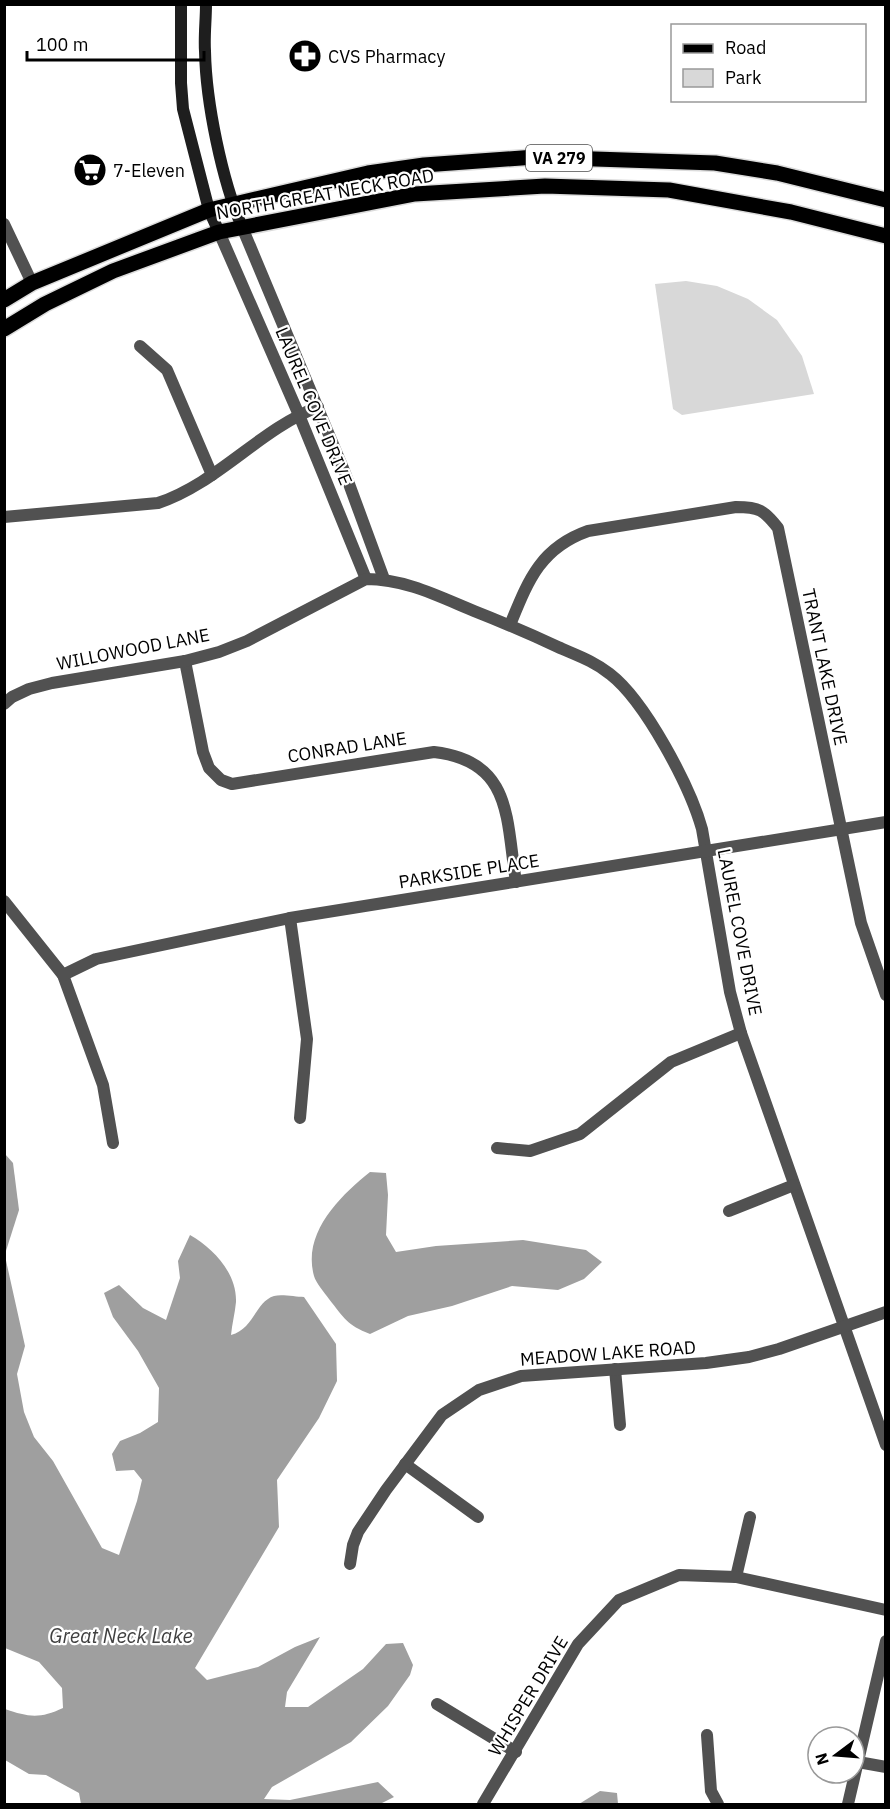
<svg xmlns="http://www.w3.org/2000/svg" width="890" height="1809" viewBox="0 0 890 1809" font-family="'IBM Plex Sans',sans-serif">
<style>
.green{fill:#d8d8d8}
.water{fill:#9f9f9f}
.lines{fill:none;stroke-linecap:round;stroke-linejoin:round}
.primary-casing{stroke:#dbdbdb;stroke-width:18}
.minor{stroke:#515151;stroke-width:12}
.secondary{stroke:#1e1e1e;stroke-width:12}
.primary{stroke:#000;stroke-width:15}
.labels{text-anchor:middle;dominant-baseline:central;stroke-width:4.5;stroke-linejoin:round;paint-order:stroke}
.shield{fill:#fff;stroke:#4c4c4c;stroke-width:1.5}
.shield-label{font-size:16px;font-weight:bold;fill:#000}
.poi-label{font-size:18px;fill:#000;stroke:#fff;text-anchor:start}
.street-label{font-size:18px;fill:#000;stroke:#fff}
.water-label{font-size:20px;font-style:italic;fill:#404040;stroke:#fff}
</style>
<rect width="100%" height="100%" fill="#fff"/>
<!-- green -->
<polygon class="green" points="686,281 717,286 748,299 777,320 802,356 814,394 682,415 673,409 655,284"/>
<!-- water -->
<g class="water">
<polygon points="5,1154 13,1163 19,1210 5,1254"/>
<path d="M370,1172l16,1 2,22 -2,40 10,17 40,-6 87,-6 63,10 16,12 -18,17 -26,11 -46,-4 -60,20 -44,10 -38,18c-23,-9 -26,-16 -41,-35 -5,-7 -13,-16 -15,-23 -12,-43 26,-80 56,-104z"/>
<path d="M190,1235c23,13 47,38 46,67 -1,11 -4,22 -5,33 23,-6 24,-33 43,-39 8,-2 22,1 30,1l32,47 1,37 -18,37 -42,62 2,47 -84,141 12,12 51,-13 37,-20 25,-10 -33,55 -2,15h23l55,-38 23,-25 17,-1 10,22 -3,10 -22,31 -37,36 -79,45 -8,12 26,1 88,-18 16,15 -14,7h-299l-2,-11 -33,-18 -17,-1 -24,-14v-51c23,8 35,10 58,-1l-1,-20 -23,-26 -34,-14v-392l20,90 -8,28 7,38 10,25 19,24 49,87 17,7 18,-54 5,-21 -8,-10 -18,1 -4,-17 8,-13 20,-8 18,-11 1,-34 -21,-37 -25,-34 -9,-24 15,-8 24,23 23,12 14,-42 -2,-17z"/>
<polygon points="600,1791 617,1793 618,1804 579,1804"/>
</g>
<g class="lines">
<defs>
<g id="primary">
<polyline points="4,300 32,283 209,210 368,173 424,165 535,157 715,163 777,173 886,200"/>
<polyline points="4,329 45,304 113,271 219,232 415,194 545,186 669,190 791,212 886,236"/>
</g>
</defs>
<!-- primary casing -->
<use href="#primary" class="primary-casing"/>
<!-- minor -->
<g class="minor">
<polyline points="4,224 32,283"/>
<polyline points="242,227 345,473 384,579"/>
<polyline points="219,232 299,415 366,579"/>
<polyline points="140,346 167,370 212,475"/>
<path d="M4,517l154,-14c60,-20 102,-74 160,-96"/>
<path d="M510,625c18,-44 30,-77 78,-94l148,-24c23,0 28,3 42,21l83,395 25,72"/>
<path d="M185,661l18,91 6,16 12,12 11,4 202,-32c79,9 72,68 82,130"/>
<path d="M4,704l8,-7 17,-8 23,-6 133,-22 34,-9 28,-11 119,-62c39,0 72,17 108,32 28,11 56,23 84,36 18,8 36,14 52,27 35,27 80,112 92,155l28,163 11,41 145,412"/>
<polyline points="4,901 63,975 103,1085 113,1143"/>
<polyline points="290,918 307,1039 300,1118"/>
<polyline points="63,975 96,959 290,918 886,822"/>
<polyline points="497,1148 530,1151 580,1134 671,1062 741,1033"/>
<polyline points="729,1211 794,1185"/>
<polyline points="615,1369 620,1425"/>
<polyline points="405,1464 478,1517"/>
<polyline points="350,1564 353,1545 358,1532 386,1490 442,1415 479,1390 521,1376 706,1363 749,1357 779,1349 886,1312"/>
<polyline points="736,1577 750,1517"/>
<polyline points="437,1704 516,1752"/>
<polyline points="707,1735 711,1791 718,1804"/>
<polyline points="858,1762 886,1767"/>
<polyline points="483,1804 578,1644 619,1600 679,1575 736,1577 886,1610"/>
<polyline points="848,1804 886,1641"/>
</g>
<!-- secondary -->
<g class="secondary">
<polyline points="181,4 181,83 183,109 209,210 219,232"/>
<path d="M206,4c0,16 -2,32 -1,47 1,52 17,129 37,176"/>
</g>
<!-- primary -->
<use href="#primary" class="primary"/>
</g>
<!-- icons -->
<defs>
<symbol id="pharmacy-disc" viewBox="-11 -11 22 22"><circle r="9.5" fill="#000" stroke="#fff"/><path d="M-2-6h4v4h4v4h-4v4h-4v-4h-4v-4h4Z" fill="#fff"/></symbol>
<symbol id="supermarket-disc" viewBox="-11 -11 22 22"><circle r="9.5" fill="#000" stroke="#fff"/><path d="M-6-5.5h2.5l.6 2H6L4.5 2H-2.5L-4.4-4H-6ZM-1.5 3.2a1.3 1.3 0 1 0 .1 0ZM3 3.2a1.3 1.3 0 1 0 .1 0Z" fill="#fff"/></symbol>
</defs>
<g fill-rule="evenodd">
<use href="#pharmacy-disc" x="286" y="37" width="38" height="38"/>
<use href="#supermarket-disc" x="71" y="151" width="38" height="38"/>
</g>
<g class="labels">
<!-- shield labels -->
<rect class="shield" x="526" y="145" width="66" height="26" rx="4.5"/>
<g class="shield-label">
<text x="559" y="158">VA 279</text>
</g>
<!-- poi labels -->
<g class="poi-label">
<text x="328" y="56">CVS Pharmacy</text>
<text x="113" y="170">7-Eleven</text>
</g>
<!-- street labels -->
<g class="street-label">
<text transform="translate(325 194) rotate(-10)">NORTH GREAT NECK ROAD</text>
<text transform="translate(314 406) rotate(67)">LAUREL COVE DRIVE</text>
<text transform="translate(133 649) rotate(-11)">WILLOWOOD LANE</text>
<text transform="translate(825 667) rotate(78)">TRANT LAKE DRIVE</text>
<text transform="translate(347 747) rotate(-9)">CONRAD LANE</text>
<text transform="translate(469 871) rotate(-9)">PARKSIDE PLACE</text>
<text transform="translate(740 932) rotate(79)">LAUREL COVE DRIVE</text>
<text transform="translate(608 1353) rotate(-4)">MEADOW LAKE ROAD</text>
<text transform="translate(528 1696) rotate(-59)">WHISPER DRIVE</text>
</g>
<!-- water labels -->
<g class="water-label">
<text x="121" y="1635">Great Neck Lake</text>
</g>
</g>
<!-- border -->
<rect width="890" height="1809" fill="none" stroke="#000000" stroke-width="12"/>
<!-- legend -->
<rect x="671" y="24" width="195" height="78" fill="#ffffff" stroke="#999999" stroke-width="1.5"/>
<rect x="683" y="44" width="30" height="9" fill="#000000" stroke="#999999" stroke-width="1.5"/>
<text x="725" y="54" font-size="18" fill="#000000">Road</text>
<rect x="683" y="69" width="30" height="18" fill="#d8d8d8" stroke="#999999" stroke-width="1.5"/>
<text x="725" y="84" font-size="18" fill="#000000">Park</text>
<!-- north arrow -->
<g transform="translate(836 1755) rotate(254)"><circle r="28" fill="#ffffff" stroke="#999999" stroke-width="1.5"/>
<path d="M0-4.5L10 22L0 15L-10 22Z" fill="#000000"/>
<text y="-9" font-size="16" font-weight="bold" text-anchor="middle" fill="#000000">N</text>
</g>
<!-- scale -->
<path d="M27 51v9h177v-9" fill="none" stroke="#000000" stroke-width="3"/>
<text x="36" y="51" font-size="18" fill="#000000" stroke="#ffffff" stroke-width="4.5" paint-order="stroke">100 m</text>
</svg>
